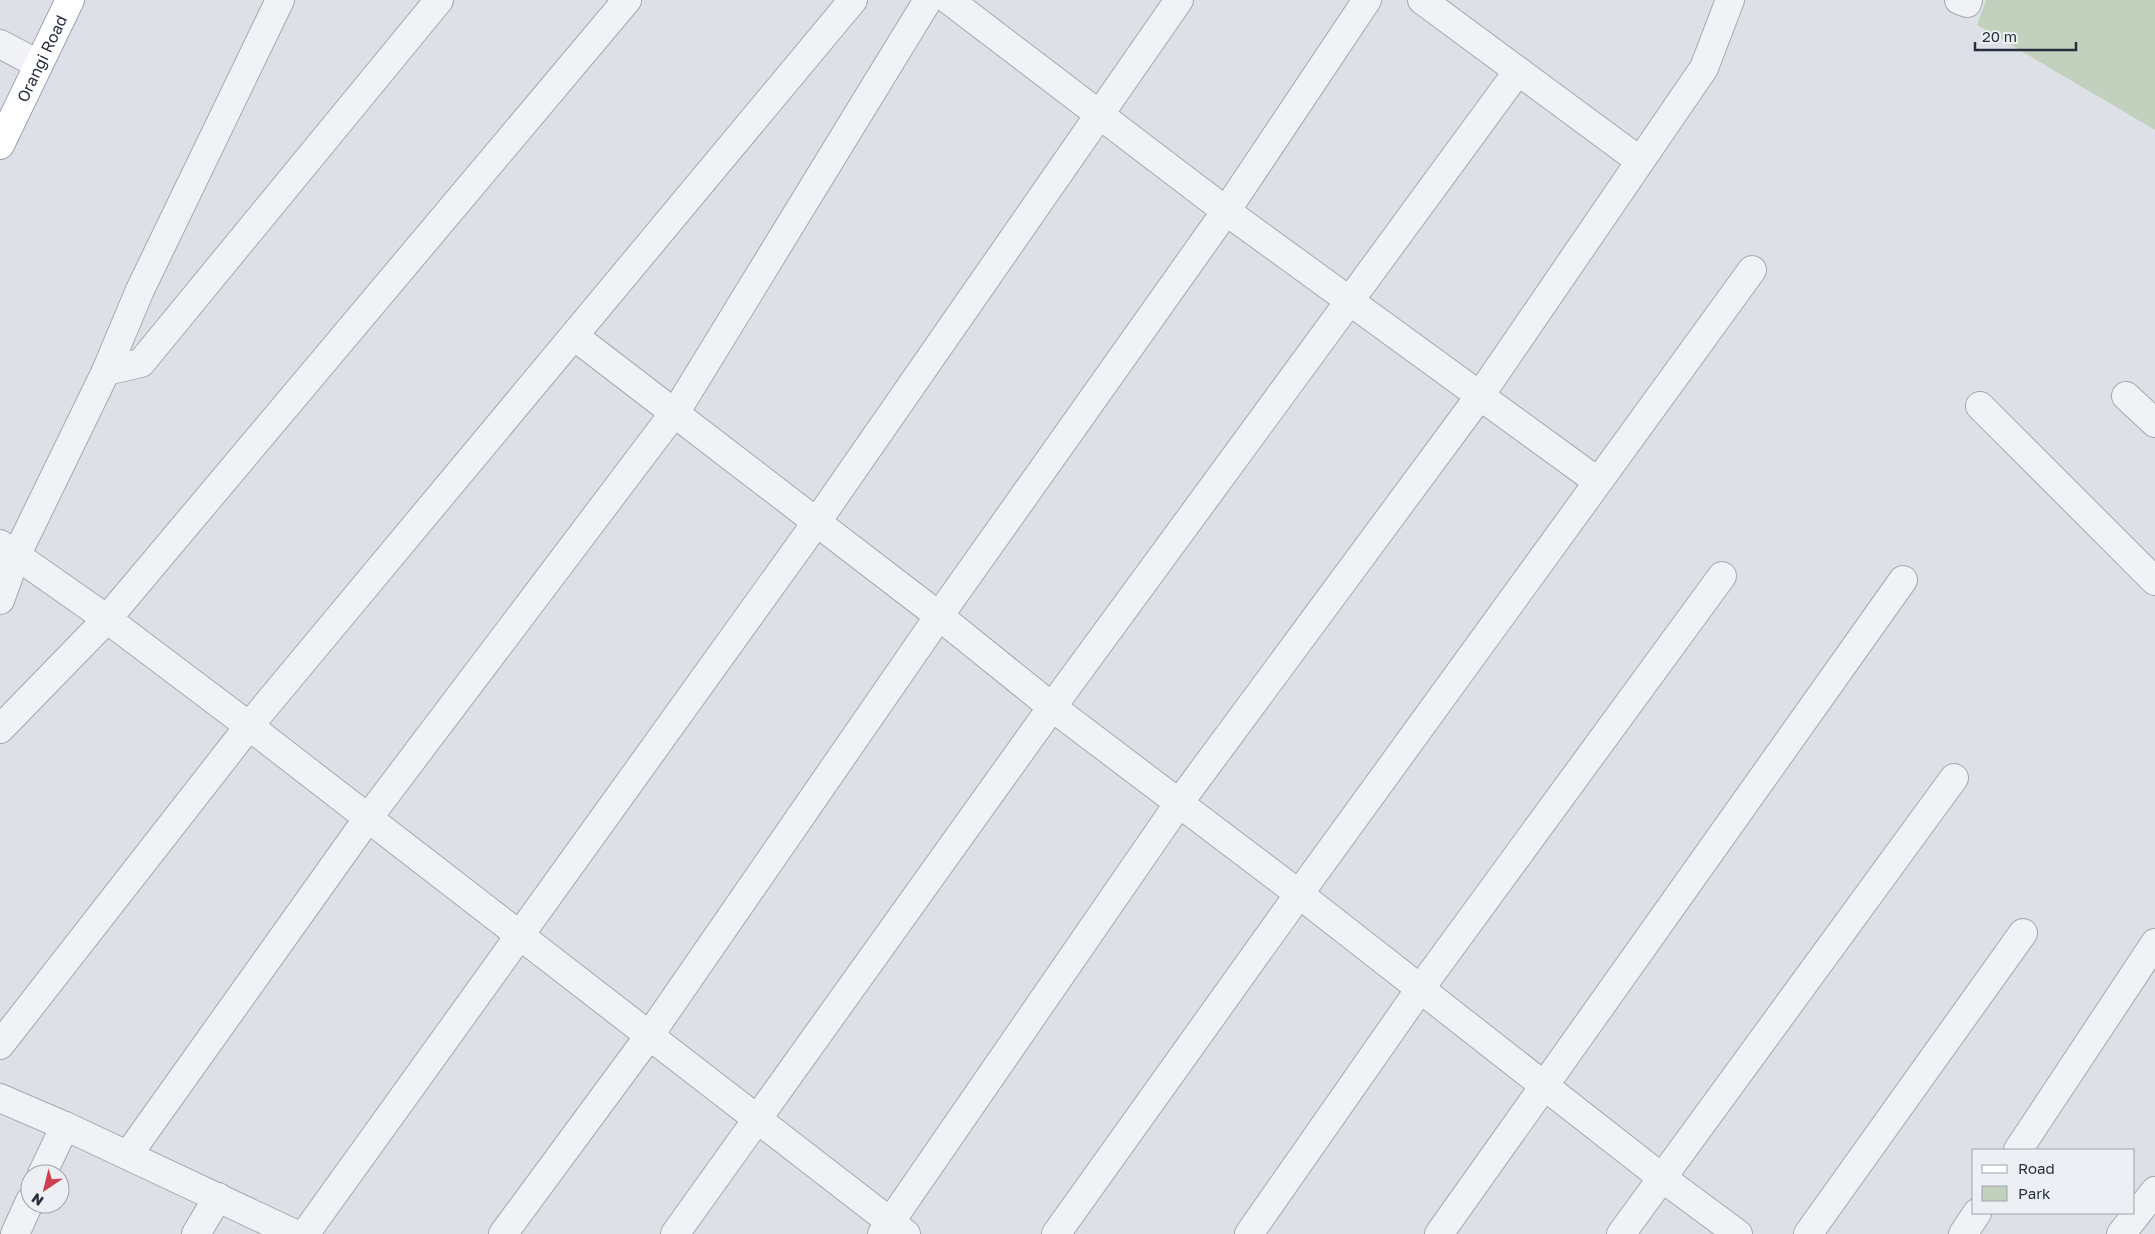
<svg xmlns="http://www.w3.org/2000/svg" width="2155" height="1234" viewBox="0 0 2155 1234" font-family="'Golos Text',sans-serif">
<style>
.green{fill:#c2d1be}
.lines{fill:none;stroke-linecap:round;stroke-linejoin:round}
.minor-casing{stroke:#a3a8b1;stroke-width:30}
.major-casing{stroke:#9ca4b3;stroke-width:30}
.minor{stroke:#f0f2f6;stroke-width:28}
.major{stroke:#fff;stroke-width:28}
.labels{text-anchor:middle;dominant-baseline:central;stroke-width:4;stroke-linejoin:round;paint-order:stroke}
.street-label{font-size:16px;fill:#272e3e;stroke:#ecf0f5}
</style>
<rect width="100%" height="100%" fill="#dde1e7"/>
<!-- green -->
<polygon class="green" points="1986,0 2155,0 2155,130 1977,25"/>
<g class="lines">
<defs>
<g id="minor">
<polyline points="949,0 1226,211 1597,481"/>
<polyline points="1422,0 1640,161"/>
<polyline points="1959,0 1967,3 1968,0"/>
<polyline points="0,44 38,64"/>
<polyline points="574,336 939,616 1052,707 1299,894 1661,1177 1738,1234"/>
<polyline points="106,371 141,363 439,0"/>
<polyline points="2126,396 2155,423"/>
<polyline points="1980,406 2155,581"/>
<polyline points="0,544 107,619 249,726 906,1234"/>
<polyline points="0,600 16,556 106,371 140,290 280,0"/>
<polyline points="0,729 107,619 627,0"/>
<polyline points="0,1045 249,726 853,0"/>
<polyline points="0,1098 65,1126 295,1234"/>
<polyline points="2018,1150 2155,943"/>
<polyline points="128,1155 368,818 680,405 928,0"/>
<polyline points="42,1174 65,1126"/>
<polyline points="15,1234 30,1201"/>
<polyline points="196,1234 218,1197"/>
<polyline points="305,1234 816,523 1179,0"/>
<polyline points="503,1234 649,1036 939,616 1226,211 1367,0"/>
<polyline points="675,1234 1052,707 1518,71"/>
<polyline points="882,1234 1179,803 1479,397 1704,68 1730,0"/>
<polyline points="1056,1234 1299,894 1752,270"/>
<polyline points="1249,1234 1420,989 1722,576"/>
<polyline points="1439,1234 1903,580"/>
<polyline points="1621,1234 1954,778"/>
<polyline points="1808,1234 2023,933"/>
<polyline points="1963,1234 1977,1213"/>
<polyline points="2121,1234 2155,1191"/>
</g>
<g id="major">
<path id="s1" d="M0,145l70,-145"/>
</g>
</defs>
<!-- minor casing -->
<use href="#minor" class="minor-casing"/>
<!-- major casing -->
<use href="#major" class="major-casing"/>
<!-- minor -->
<use href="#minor" class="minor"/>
<!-- major -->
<use href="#major" class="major"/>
</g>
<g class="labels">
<!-- street labels -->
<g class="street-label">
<text stroke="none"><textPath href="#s1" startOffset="96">Orangi Road</textPath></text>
</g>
</g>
<!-- legend -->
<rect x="1972" y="1149" width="162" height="65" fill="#ecf0f5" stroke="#9da2ac"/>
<rect x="1982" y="1165" width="25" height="8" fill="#ffffff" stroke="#9da2ac"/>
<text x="2018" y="1174" font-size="15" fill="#272e3e">Road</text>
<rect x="1982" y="1186" width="25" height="15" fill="#c2d1be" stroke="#9da2ac"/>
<text x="2018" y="1199" font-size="15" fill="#272e3e">Park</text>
<!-- north arrow -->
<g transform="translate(45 1189) rotate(215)"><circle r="24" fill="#ecf0f5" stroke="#9da2ac"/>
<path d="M0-4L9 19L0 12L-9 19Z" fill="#cf404f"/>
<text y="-8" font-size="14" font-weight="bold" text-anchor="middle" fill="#272e3e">N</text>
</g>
<!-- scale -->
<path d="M1975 42v8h101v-8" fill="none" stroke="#272e3e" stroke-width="2.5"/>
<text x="1982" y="42" font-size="15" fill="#272e3e" stroke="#ecf0f5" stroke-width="4" paint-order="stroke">20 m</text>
</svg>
